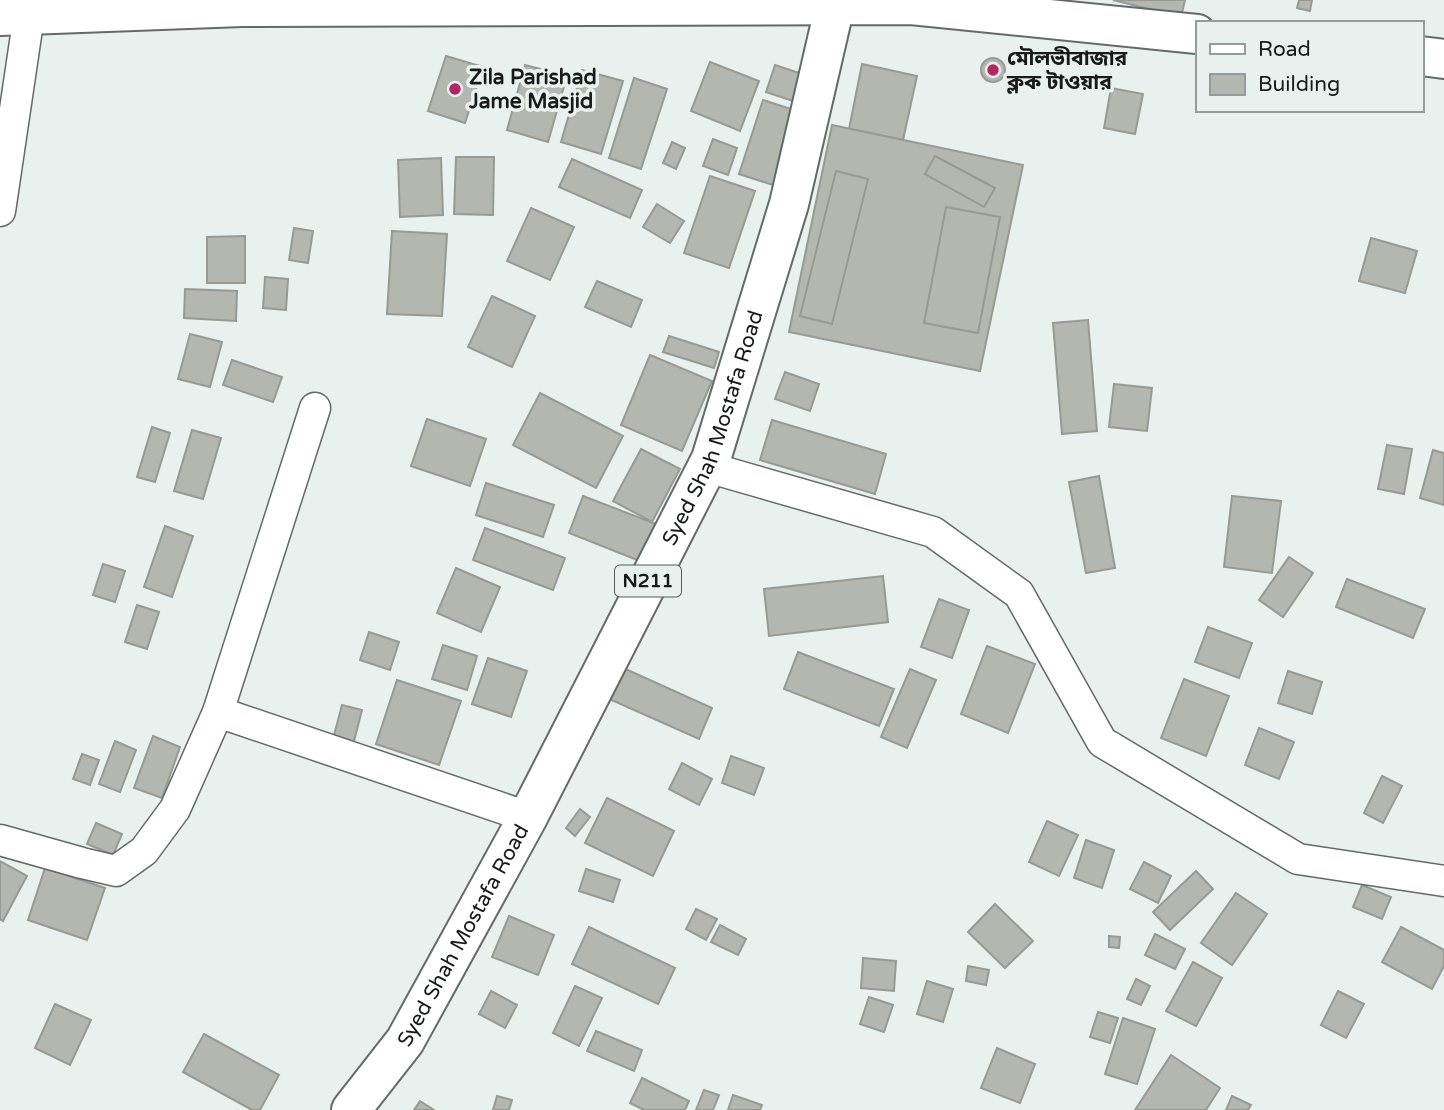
<svg xmlns="http://www.w3.org/2000/svg" width="1444" height="1110" viewBox="0 0 1444 1110" font-family="'Varela Round','Noto Sans Bengali',sans-serif">
<style>
.building{fill:#b3b7b0;stroke:#969a93;stroke-width:2}
.lines{fill:none;stroke-linecap:round;stroke-linejoin:round}
.minor-casing{stroke:#636a67;stroke-width:33}
.trunk-casing{stroke:#636a67;stroke-width:42}
.minor{stroke:#fff;stroke-width:30}
.trunk{stroke:#fff;stroke-width:38}
.poi-dot{fill:#b12663;stroke:#e8f1ed;stroke-width:2.5}
.labels{text-anchor:middle;dominant-baseline:central;stroke-width:7;stroke-linejoin:round;paint-order:stroke}
.shield{fill:#e8f1ed;stroke:#565a58;stroke-width:2}
.shield-label{font-size:19px;font-weight:bold;fill:#171a18}
.poi-label{font-size:21px;font-weight:bold;fill:#171a18;stroke:#e8f1ed;text-anchor:start}
.street-label{font-size:21px;fill:#171a18;stroke:#e8f1ed}
</style>
<rect width="100%" height="100%" fill="#e8f1ed"/>
<!-- building -->
<g class="building">
<polygon points="1113,0 1185,0 1181,17"/>
<polygon points="1299,0 1312,0 1310,11 1297,8"/>
<polygon points="446,56 483,67 465,123 428,111"/>
<circle cx="993" cy="70" r="12"/>
<polygon points="710,62 759,81 740,131 691,111"/>
<polygon points="862,64 917,76 903,140 849,129"/>
<polygon points="525,65 567,76 548,142 507,130"/>
<polygon points="775,65 805,75 796,102 766,92"/>
<polygon points="582,70 623,81 601,154 561,142"/>
<polygon points="634,78 667,89 641,169 609,158"/>
<polygon points="1111,88 1143,94 1135,134 1104,128"/>
<polygon points="763,100 797,111 773,185 739,174"/>
<polygon points="832,125 1023,165 980,371 789,332"/>
<polygon points="713,139 737,148 728,175 703,166"/>
<polygon points="672,142 685,148 676,169 663,163"/>
<polygon points="935,156 995,188 984,207 925,174"/>
<polygon points="456,157 494,157 493,215 454,214"/>
<polygon points="441,158 443,215 400,217 398,160"/>
<polygon points="572,159 642,190 630,218 559,187"/>
<polygon points="836,171 868,179 832,324 800,316"/>
<polygon points="710,176 755,191 729,268 684,253"/>
<polygon points="657,204 684,221 670,243 643,227"/>
<polygon points="946,207 1000,217 978,333 924,323"/>
<polygon points="531,208 574,227 550,280 507,261"/>
<polygon points="294,228 313,231 308,263 289,260"/>
<polygon points="392,231 447,234 442,316 387,314"/>
<polygon points="245,236 245,283 207,283 207,237"/>
<polygon points="1371,238 1417,251 1405,293 1359,281"/>
<polygon points="265,277 288,279 286,310 263,308"/>
<polygon points="597,281 642,300 631,327 585,307"/>
<polygon points="185,289 237,291 236,321 184,318"/>
<polygon points="492,296 535,316 512,367 468,347"/>
<polygon points="1088,320 1097,431 1062,434 1053,323"/>
<polygon points="190,334 222,342 210,387 178,379"/>
<polygon points="669,336 719,352 714,368 663,352"/>
<polygon points="650,355 712,381 682,451 621,425"/>
<polygon points="232,360 282,377 273,402 223,385"/>
<polygon points="785,372 819,384 810,411 775,399"/>
<polygon points="1114,384 1152,388 1147,431 1109,427"/>
<polygon points="540,393 623,436 596,488 513,445"/>
<polygon points="427,419 486,439 470,486 411,466"/>
<polygon points="772,420 886,454 875,494 760,460"/>
<polygon points="152,427 170,433 155,482 137,477"/>
<polygon points="192,430 221,438 203,499 174,491"/>
<polygon points="1387,445 1412,449 1404,494 1378,489"/>
<polygon points="641,449 680,469 652,522 613,501"/>
<polygon points="1433,450 1444,453 1444,505 1420,498"/>
<polygon points="1099,476 1115,568 1086,573 1069,482"/>
<polygon points="486,483 554,505 543,537 476,515"/>
<polygon points="583,496 656,524 642,562 569,533"/>
<polygon points="1232,496 1281,501 1272,573 1224,567"/>
<polygon points="165,526 193,536 172,597 144,587"/>
<polygon points="485,528 565,558 553,590 473,560"/>
<polygon points="1289,557 1313,573 1283,617 1259,600"/>
<polygon points="103,564 125,571 115,602 93,595"/>
<polygon points="456,568 500,587 481,632 437,613"/>
<polygon points="883,576 888,622 769,636 764,589"/>
<polygon points="1347,579 1425,609 1413,638 1336,607"/>
<polygon points="939,599 969,610 952,658 921,647"/>
<polygon points="137,605 159,612 147,649 125,642"/>
<polygon points="1208,627 1252,643 1239,678 1195,662"/>
<polygon points="369,632 399,642 390,670 360,660"/>
<polygon points="443,645 477,656 467,690 432,679"/>
<polygon points="987,646 1035,664 1008,733 961,714"/>
<polygon points="798,652 894,689 879,726 784,689"/>
<polygon points="488,658 527,671 511,717 472,704"/>
<polygon points="621,667 712,708 699,739 607,698"/>
<polygon points="910,669 936,680 907,748 881,737"/>
<polygon points="1288,671 1322,682 1312,714 1278,703"/>
<polygon points="1184,679 1229,696 1206,756 1161,738"/>
<polygon points="397,680 461,701 439,765 376,744"/>
<polygon points="342,705 362,710 353,745 333,739"/>
<polygon points="1259,728 1294,742 1279,779 1245,765"/>
<polygon points="153,736 180,747 162,798 134,788"/>
<polygon points="115,741 136,750 120,792 99,784"/>
<polygon points="82,754 99,760 90,785 73,779"/>
<polygon points="731,756 764,768 754,795 722,783"/>
<polygon points="682,763 712,779 699,805 669,789"/>
<polygon points="1382,776 1402,786 1383,823 1364,813"/>
<polygon points="607,798 674,831 653,876 585,843"/>
<polygon points="580,809 590,817 575,836 566,828"/>
<polygon points="1047,821 1078,835 1059,876 1029,862"/>
<polygon points="96,823 122,834 113,855 87,844"/>
<polygon points="1086,840 1114,850 1102,888 1074,878"/>
<polygon points="0,861 27,876 3,921 0,919"/>
<polygon points="1144,862 1171,876 1158,903 1130,889"/>
<polygon points="45,868 105,888 87,940 28,920"/>
<polygon points="586,869 620,880 613,902 579,891"/>
<polygon points="1196,871 1213,889 1170,930 1153,912"/>
<polygon points="1362,885 1391,897 1382,919 1353,907"/>
<polygon points="1236,893 1267,914 1232,965 1201,943"/>
<polygon points="995,904 1033,941 1005,968 968,932"/>
<polygon points="696,909 717,919 706,940 686,929"/>
<polygon points="509,916 554,935 538,975 492,957"/>
<polygon points="720,925 746,939 738,955 711,942"/>
<polygon points="589,927 675,968 658,1004 572,964"/>
<polygon points="1401,927 1444,950 1444,966 1432,989 1382,962"/>
<polygon points="1155,934 1185,949 1175,969 1145,955"/>
<polygon points="1109,936 1120,937 1119,948 1109,947"/>
<polygon points="863,958 896,961 894,991 861,988"/>
<polygon points="1193,962 1222,978 1196,1026 1166,1011"/>
<polygon points="968,966 989,970 986,985 966,981"/>
<polygon points="1136,979 1150,986 1141,1005 1127,999"/>
<polygon points="927,981 953,989 943,1022 917,1014"/>
<polygon points="575,986 602,998 579,1046 553,1033"/>
<polygon points="491,991 517,1005 505,1028 479,1014"/>
<polygon points="1338,991 1364,1004 1346,1038 1321,1025"/>
<polygon points="869,997 893,1005 884,1032 860,1024"/>
<polygon points="55,1004 91,1020 70,1065 35,1048"/>
<polygon points="1098,1012 1118,1018 1110,1043 1090,1037"/>
<polygon points="1123,1018 1155,1029 1137,1084 1105,1074"/>
<polygon points="596,1031 642,1050 634,1071 587,1051"/>
<polygon points="204,1034 279,1075 260,1110 252,1110 183,1072"/>
<polygon points="997,1048 1035,1064 1020,1103 981,1088"/>
<polygon points="1171,1055 1220,1088 1206,1110 1135,1110"/>
<polygon points="642,1078 689,1101 685,1110 644,1110 630,1103"/>
<polygon points="704,1090 719,1095 713,1110 696,1110"/>
<polygon points="733,1095 762,1105 760,1110 728,1110"/>
<polygon points="497,1096 512,1100 509,1110 493,1110"/>
<polygon points="1232,1096 1251,1105 1248,1110 1226,1110"/>
<polygon points="420,1101 434,1110 414,1110"/>
</g>
<g class="lines">
<defs>
<g id="minor">
<polyline points="0,211 29,15 29,0"/>
<polyline points="707,467 933,532 1019,594 1102,742 1298,859 1444,881"/>
<polyline points="218,712 528,817"/>
<polyline points="0,840 82,863 116,871 144,851 175,809 218,712 315,408"/>
</g>
<g id="trunk">
<polyline points="0,16 242,7 911,5 1197,34"/>
<polyline points="1421,56 1444,59"/>
<path id="s1" d="M351,1110l54,-69 123,-224 183,-358 78,-255 46,-199"/>
</g>
</defs>
<!-- minor casing -->
<use href="#minor" class="minor-casing"/>
<!-- trunk casing -->
<use href="#trunk" class="trunk-casing"/>
<!-- minor -->
<use href="#minor" class="minor"/>
<!-- trunk -->
<use href="#trunk" class="trunk"/>
</g>
<!-- markers -->
<g class="poi-dot">
<circle cx="993" cy="70" r="7"/>
<circle cx="455" cy="89" r="7"/>
</g>
<g class="labels">
<!-- shield labels -->
<rect class="shield" x="615" y="565.5" width="66" height="31" rx="5"/>
<g class="shield-label">
<text x="648" y="581">N211</text>
</g>
<!-- poi labels -->
<g class="poi-label">
<text x="1007" y="58">মৌলভীবাজার<tspan x="1007" dy="24">ক্লক টাওয়ার</tspan></text>
<text x="469" y="77">Zila Parishad<tspan x="469" dy="24">Jame Masjid</tspan></text>
</g>
<!-- street labels -->
<g class="street-label">
<text stroke="none"><textPath href="#s1" startOffset="775">Syed Shah Mostafa Road</textPath></text>
<text stroke="none"><textPath href="#s1" startOffset="208">Syed Shah Mostafa Road</textPath></text>
</g>
</g>
<!-- legend -->
<rect x="1196" y="21" width="228" height="91" fill="#e8f1ed" stroke="#949b98" stroke-width="2"/>
<rect x="1210" y="44" width="35" height="10" fill="#ffffff" stroke="#949b98" stroke-width="2"/>
<text x="1258" y="56" font-size="21" fill="#171a18">Road</text>
<rect x="1210" y="74" width="35" height="21" fill="#b3b7b0" stroke="#949b98" stroke-width="2"/>
<text x="1258" y="91" font-size="21" fill="#171a18">Building</text>
</svg>
